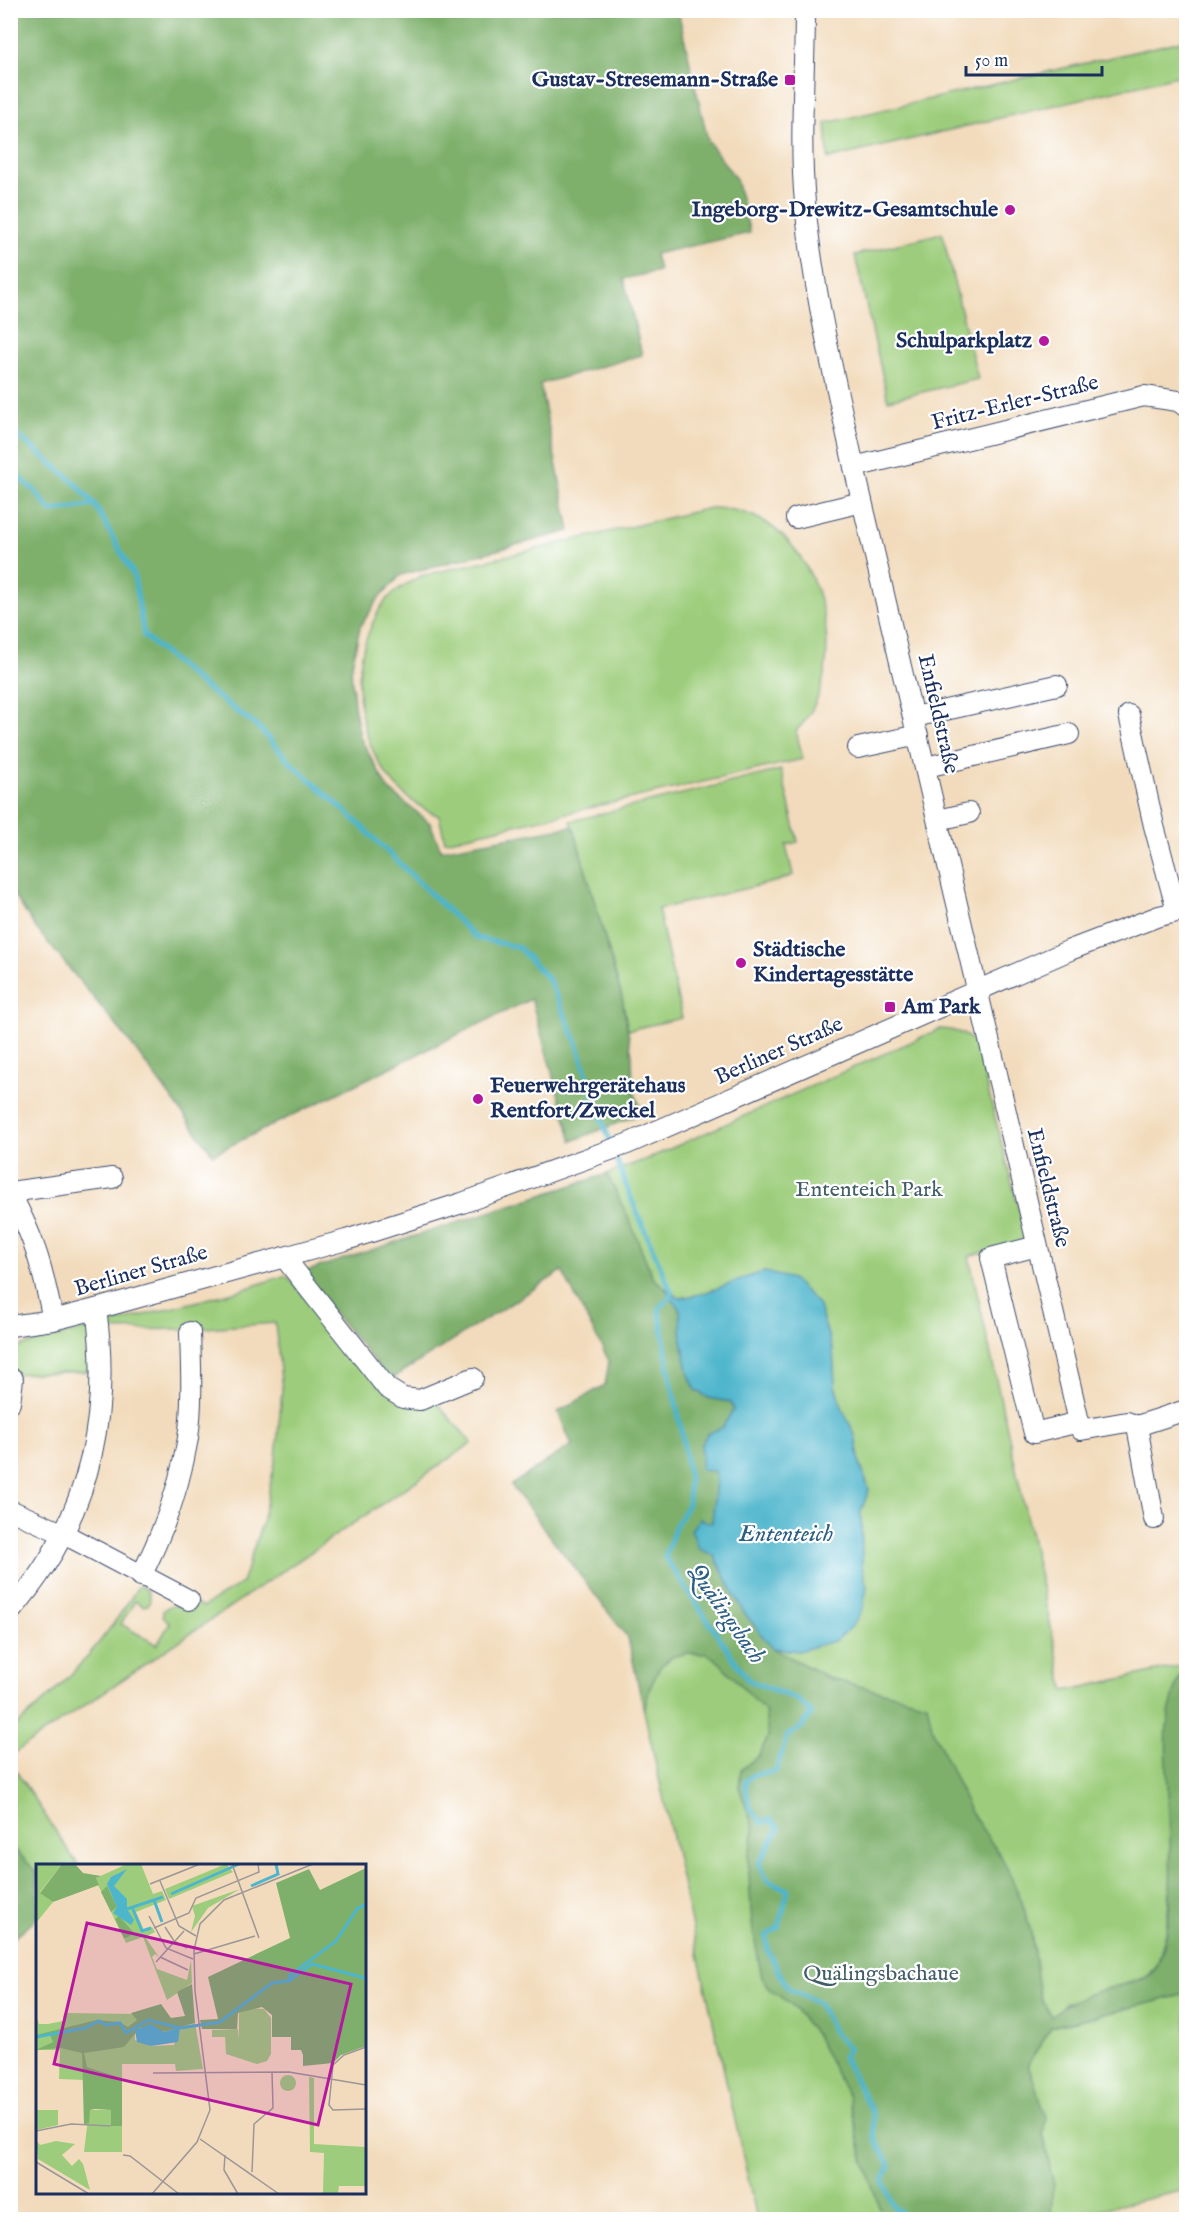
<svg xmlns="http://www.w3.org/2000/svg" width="1197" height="2230" viewBox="0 0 1197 2230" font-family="'IM FELL English',serif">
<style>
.green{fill:#9dcd7c;stroke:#5c7e6d;stroke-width:1.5}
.forest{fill:#7eb06c;stroke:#4c7065;stroke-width:1.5}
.water{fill:#4db5cc;stroke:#347295;stroke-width:1.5}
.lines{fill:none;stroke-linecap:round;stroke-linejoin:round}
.stream{stroke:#4db5cc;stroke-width:5}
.minor-casing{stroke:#3b496c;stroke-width:22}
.minor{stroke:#fff;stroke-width:20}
.poi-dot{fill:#b5179e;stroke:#fff;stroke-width:2}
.labels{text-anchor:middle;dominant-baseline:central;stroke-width:4.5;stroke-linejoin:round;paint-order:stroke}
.poi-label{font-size:22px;font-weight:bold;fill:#1b2f5e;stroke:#fff;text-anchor:end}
.street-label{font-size:22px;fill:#1b2f5e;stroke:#fff}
.park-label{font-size:22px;fill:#425e67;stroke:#fff}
.water-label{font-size:24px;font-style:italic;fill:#2c5e84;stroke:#fff}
.inset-river{fill:none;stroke:#4db5cc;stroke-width:3}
.inset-road{fill:none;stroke:#9c9696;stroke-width:1.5}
.view{fill:#b5179e;fill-opacity:0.15;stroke:#b5179e;stroke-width:3}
.inset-edge{fill:none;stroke:#1b2f5e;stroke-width:3}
</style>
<rect width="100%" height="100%" fill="#fff"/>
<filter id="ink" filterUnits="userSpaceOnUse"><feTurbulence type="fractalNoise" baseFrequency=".0167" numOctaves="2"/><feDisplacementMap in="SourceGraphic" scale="12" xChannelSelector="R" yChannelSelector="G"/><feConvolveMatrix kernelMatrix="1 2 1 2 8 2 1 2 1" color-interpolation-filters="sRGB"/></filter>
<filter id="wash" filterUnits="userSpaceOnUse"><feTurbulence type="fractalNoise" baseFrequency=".008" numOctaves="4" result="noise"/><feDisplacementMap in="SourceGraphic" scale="24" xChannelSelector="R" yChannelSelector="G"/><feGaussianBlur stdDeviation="1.35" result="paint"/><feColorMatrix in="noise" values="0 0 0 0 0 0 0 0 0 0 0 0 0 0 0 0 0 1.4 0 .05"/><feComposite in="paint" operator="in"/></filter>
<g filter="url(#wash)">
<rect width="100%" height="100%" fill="#f2dbbc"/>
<!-- green -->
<g class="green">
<polygon points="1186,40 1186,74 828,159 826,123"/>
<polygon points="942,233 978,379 888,400 855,255"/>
<path d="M710,508c19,0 36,3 53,13 66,38 87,155 33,210l7,28 -358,82 -6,-25c-71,-28 -98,-123 -68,-189 5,-11 10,-23 19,-31 9,-9 21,-14 31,-20z"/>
<polygon points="781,770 798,842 786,845 793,875 778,881 658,909 682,1018 628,1030 622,998 571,821"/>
<path d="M940,1029c16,1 25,4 36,15l51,197 -58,15 96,435 119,-26 -17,62 5,142 -6,64 -8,29 -11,15 -83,27 -21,36 7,-13 136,-33v196l-97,22 -21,2v5h-311l-113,-508 2,-10 -13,-63 57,-41 61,86 100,1 -20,-5 -59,-31 27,3 68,-64 -5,-20 -1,-56 8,-22 -9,-25 -5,-29 -12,-25 -8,-24 -2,-35 -15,-47 -53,-32c-29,7 -56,23 -86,26l-26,-20 -24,-59 -22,-45 40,-15z"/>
<path d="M286,1275l94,111 56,16 36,41 -461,312v-25c50,-41 95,-89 128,-145l8,5 3,9 -2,6 -5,1 -8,-5 -14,23 36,21 13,-22 -7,-7v-5c9,-10 18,-4 29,-1l3,-7 8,4 39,-24 20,-60 14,-65 6,-68 -7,-67 -86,6 -83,1 -1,-5 133,-34z"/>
<polygon points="95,1327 97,1371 11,1374 10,1350 32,1343"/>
<polygon points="10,1762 78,1865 38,1866 37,1917 11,1940"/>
</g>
<!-- forest -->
<g class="forest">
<polygon points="10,11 678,11 708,141 736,179 750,233 655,254 659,271 624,279 642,355 540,384 570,531 401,575 378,599 360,627 351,670 354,705 360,737 388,789 430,823 441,850 573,826 622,998 632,1055 633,1089 643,1113 572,1141 531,999 213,1154 125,1036 36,928 11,891"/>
<path d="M607,1174l22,45 24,59 13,11 14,21 2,31 7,34 7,15 13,8 21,4 4,7 -12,19 -15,6 9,46 -4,44 2,30 29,57 29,37 59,31 96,24 5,25 38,83 32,47 19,41 10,33 9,65 11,19c21,-19 43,-24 70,-31 7,-2 20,-3 26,-8 41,-29 15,-202 20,-251 3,-20 9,-43 17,-61l2,-1v330l-135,33 -23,37 18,53 -3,18 10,47 -2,33 20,-1v5h-188l-20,-61 -14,-60 -34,-64 -24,-30 -22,-15 -7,-11 -10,-53 -4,-67 6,-28 -15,-43 2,-17 17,-14 10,-19 -3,-26 -46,-49 -11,-8 -21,-1 -15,4 -12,10 -11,23 -5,21 -16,-73 -117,-153 61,-40 -14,-33 47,-27 4,-24 -47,-90 -172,109 -90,-107z"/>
<polygon points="11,1845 37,1873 38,1917 11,1940"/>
</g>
<!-- water -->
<path class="water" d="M765,1272l27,7 26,25 15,47 2,35 8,24 12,25 5,29 9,26 -8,21 1,56 5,20 -4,21 -10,17 -16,15 -38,11 -27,-3 -29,-37 -29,-56 -15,-6 -8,-19 8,-11 13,4 4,-42 -1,-10 -14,-1v-24l6,-12 15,-6 12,-19 -4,-7 -21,-4 -13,-8 -7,-15 -7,-34 -2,-31 -14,-21 13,9c30,-3 57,-19 86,-26z"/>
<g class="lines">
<!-- stream -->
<g class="stream">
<polyline points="10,429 74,482 95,505"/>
<polyline points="10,469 35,491 51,511 95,505 134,576 144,636 202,685 258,727 290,762 354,819 476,938 518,947 549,980 577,1043 595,1101 631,1198 671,1291 671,1296 659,1308 670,1376 681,1428 689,1478 688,1504 676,1525 665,1557 748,1680 796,1699 812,1713 802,1727 787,1736 776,1771 753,1775 745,1782 749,1806 762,1823 770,1819 779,1828 759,1863 767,1880 788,1890 779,1927 766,1936 767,1949 788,1989 818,2002 834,2033 849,2049 843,2057 872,2112 875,2139 890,2166 883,2181 893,2206 910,2220"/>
</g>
</g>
</g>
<g filter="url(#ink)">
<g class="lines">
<defs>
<g id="minor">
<path d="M805,10c0,63 -6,131 0,192 8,90 30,177 49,265l227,963 46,-8 10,4 49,-16"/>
<polyline points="854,467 1144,396 1178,401 1186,407"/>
<polyline points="796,518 862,502"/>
<polyline points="1129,715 1154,826 1177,911"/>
<polyline points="914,717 1057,685"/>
<polyline points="858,748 918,735"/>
<polyline points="926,767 1069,734"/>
<polyline points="938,820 969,813"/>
<polyline points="10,1192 112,1178"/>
<path d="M10,1193c25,45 33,77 43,127"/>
<polyline points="1037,1246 991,1258 1034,1433 1079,1422"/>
<polyline points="284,1257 387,1388 403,1398 420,1400 473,1378"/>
<polyline points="10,1326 53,1320 96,1309 346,1240 462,1203 627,1144 1070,950 1159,916 1186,910"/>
<polyline points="10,1403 13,1379"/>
<polyline points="1137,1426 1154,1519"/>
<polyline points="10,1510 64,1534 189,1600"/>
<path d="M141,1576c22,-43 39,-90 47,-138 5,-35 3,-71 2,-106"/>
<path d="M10,1612c76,-87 102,-190 86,-303"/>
</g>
</defs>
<!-- minor casing -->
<use href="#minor" class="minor-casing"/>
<!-- minor -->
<use href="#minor" class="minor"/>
</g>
</g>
<!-- markers -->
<g class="poi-dot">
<rect x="784" y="74" width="12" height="12" rx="3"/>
<circle cx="1010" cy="210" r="6"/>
<circle cx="1044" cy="341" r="6"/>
<circle cx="741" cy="963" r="6"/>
<rect x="884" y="1001" width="12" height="12" rx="3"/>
<circle cx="478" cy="1099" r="6"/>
</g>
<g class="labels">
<!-- poi labels -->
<g class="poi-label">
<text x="778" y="80">Gustav-Stresemann-Straße</text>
<text x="998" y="210">Ingeborg-Drewitz-Gesamtschule</text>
<text x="1032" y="341">Schulparkplatz</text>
<text x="753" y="950" text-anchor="start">Städtische<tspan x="753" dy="25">Kindertagesstätte</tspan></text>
<text x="902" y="1007" text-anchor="start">Am Park</text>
<text x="490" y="1086" text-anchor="start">Feuerwehrgerätehaus<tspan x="490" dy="25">Rentfort/Zweckel</tspan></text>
</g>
<!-- street labels -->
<g class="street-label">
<text transform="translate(1015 403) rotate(-14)">Fritz-Erler-Straße</text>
<text transform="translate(938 714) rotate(77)">Enfieldstraße</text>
<text transform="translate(779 1051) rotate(-24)">Berliner Straße</text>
<text transform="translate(1048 1188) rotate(76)">Enfieldstraße</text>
<text transform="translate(141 1271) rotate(-16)">Berliner Straße</text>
</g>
<!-- park labels -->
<g class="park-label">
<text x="869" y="1190">Ententeich Park</text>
<text x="881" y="1974">Quälingsbachaue</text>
</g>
<!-- water labels -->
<g class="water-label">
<text x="786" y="1534">Ententeich</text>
<text transform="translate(726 1614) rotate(55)">Quälingsbach</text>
</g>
</g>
<!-- overview -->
<g transform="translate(36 1864)">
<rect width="330" height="330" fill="#f2dbbc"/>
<path d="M0,0h26l-22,28 13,10 -17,21zM91,0h14l12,30 9,-3 4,9 -30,12 8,18 8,-3 3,5 -10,5 14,20 -4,-3 -3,3 5,12 30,11 4,-20 1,23 -25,17 -24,-63 -17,6 -28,-58 -2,-7zM190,0l7,8 -64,27 -4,-10zM204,25l-32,19 -17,24 4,-16 -3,-10zM214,144l14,1 7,9v36l-4,7 -10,3 -31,-10 -1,-17h-13v-7l26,-1 1,10v-26zM28,149l76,1 3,8 -12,5 -3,11 7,-8v10l16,6 23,-1 5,-16 16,-6 8,46 -27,2 -1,-7h-53v14l-35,-11 -5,-14 2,27 -25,-1 1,-29h-24v-35l3,9h9l15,-3zM244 219a8 8 0 1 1 16 0a8 8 0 1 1-16 0ZM273,213l5,1v66l52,3v39h-27l-1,7h-15l1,-40 -14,-1zM0,246h22v15l-22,5zM53,246h23l-1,15 11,1v26h-38zM0,276l4,5 16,-4 19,3 -13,11 10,11 7,-7 4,5 7,26 -52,-31z" fill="#9dcd7c"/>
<path d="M26,0h13l8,9 18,3 -5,2 3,7 -46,17 -13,-9zM330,4v178l-25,9 -8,8 -30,3v-11l-2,-5h-10v-13h-19v-22l-10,-8 -24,6 -1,16h-35l-2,-9 18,-1 -10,-42 82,-39 -14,-55 33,-14 11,21zM71,22l10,21 -6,5 -10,-20zM83,52l15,17 -6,4 -4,1 -9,-19zM156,120l3,39 -31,9 -13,-6 -11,2 -16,19 -40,6 3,14 35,11v48h-11v-16l-16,-1 -5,1 -1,13 -5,2 -2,-72 -22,-5 -24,2 17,-8 -3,-7h-14l60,-15 23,2 9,5 9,-7 -6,-7 30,-9 10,14 14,-2 -8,-24z" fill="#7eb06c"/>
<path d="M91,5l-13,17 13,13v10l7,11 -3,5 -18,-12 4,-6 -10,-23 4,-7zM115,160l13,8 16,-5 -2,15 -27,4 -14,-4 -2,-12z" fill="#4db5cc"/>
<path class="inset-river" d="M215,22l27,-12 -2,-10M135,30l68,-30M118,36l8,22M96,43l10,24 9,-3M91,45l36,-12M253,117l23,-17 53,14 1,4M0,173l49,-9 14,-7 7,4 14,-2 6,10 22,-13 32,8 40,-6 52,-39 17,-2v-5l47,-35 21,-32 9,-5"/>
<path class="inset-road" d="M196,0l27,74M124,17l19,45 17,10M114,20l50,-20M113,52l17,32 27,11M129,63l9,14 13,7M118,64l35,-15 7,-15 63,-26 -1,-8M158,90l61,-18M124,93l28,13M120,98l28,-31M330,183l-22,8 -11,10 -4,40 4,5 33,-1M117,209l136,-1 77,13M0,267l35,-7 40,2M164,275l79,55M87,291l7,1 49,38M189,291l-1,15 14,24M0,298l53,32M216,308l2,-48 19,-16 -1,-36M116,330l45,-52 13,-32 -15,-119 -1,-41 6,-26 24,-24 89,-36"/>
<path class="view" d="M51,59l264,61 -33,141 -264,-61z"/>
<rect width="330" height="330" class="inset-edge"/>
</g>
<!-- margin -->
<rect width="1197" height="2230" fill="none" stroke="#fff" stroke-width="36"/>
<!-- scale -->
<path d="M966 66v9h136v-9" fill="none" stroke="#1b2f5e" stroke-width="3"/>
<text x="975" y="66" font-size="18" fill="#1b2f5e" stroke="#ffffff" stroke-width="4.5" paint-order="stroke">50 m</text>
</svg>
